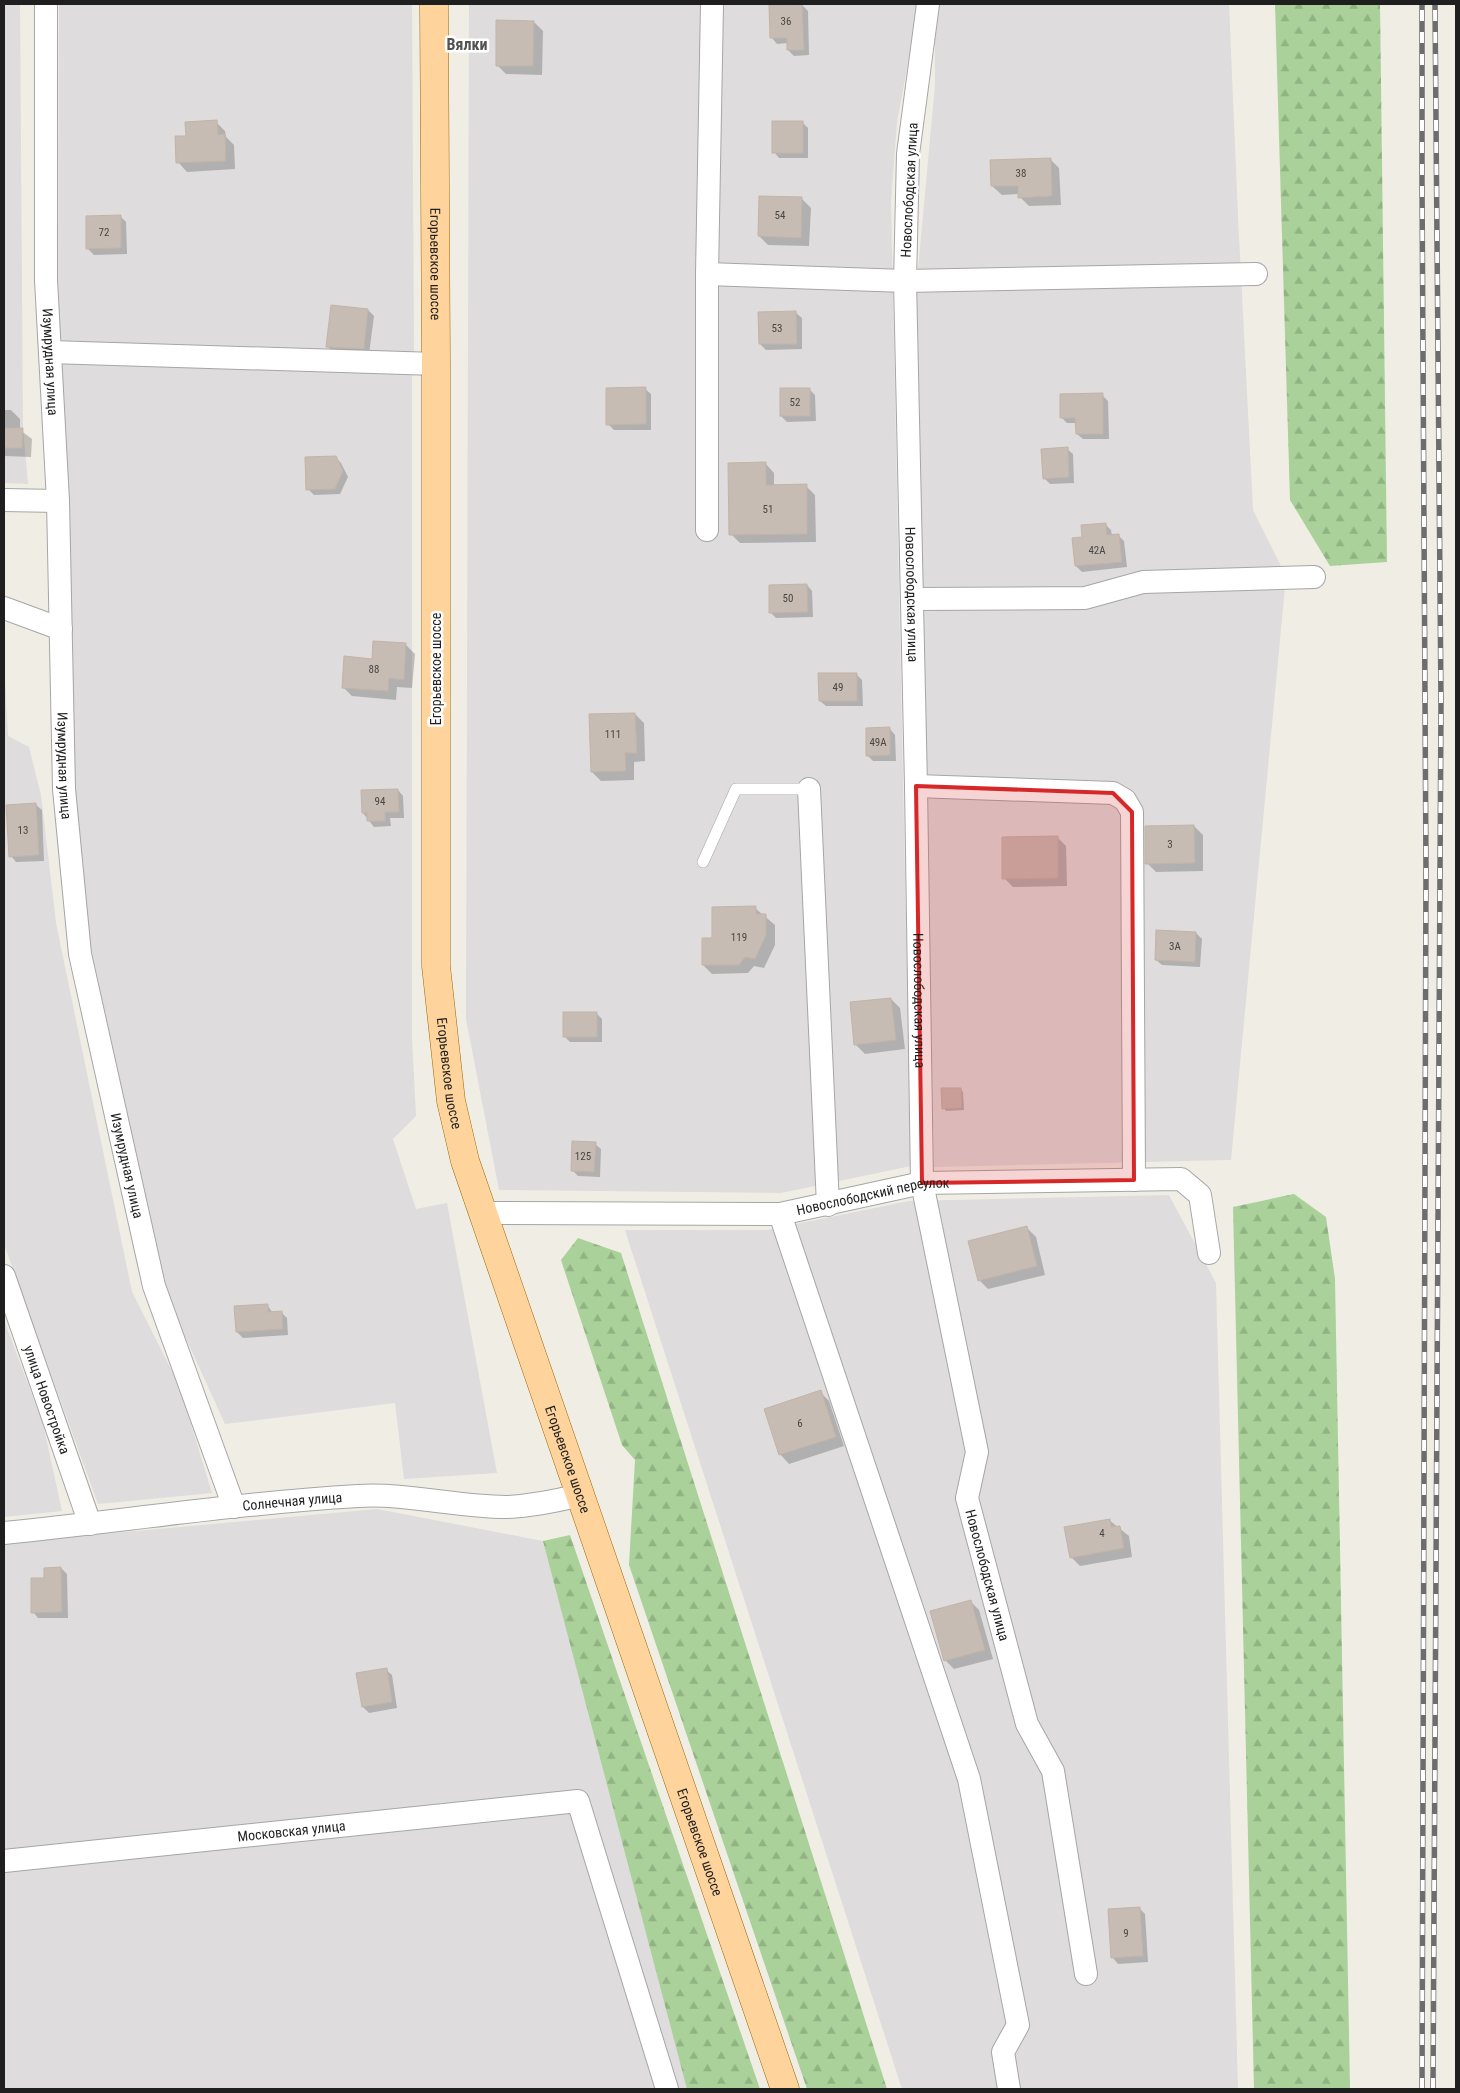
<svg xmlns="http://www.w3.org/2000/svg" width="1460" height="2093" viewBox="0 0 1460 2093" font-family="'Roboto Condensed',sans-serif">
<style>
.residential{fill:#dedcdc}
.forest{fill:url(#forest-firs)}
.shadow{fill:#0003}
.building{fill:#c6bcb4;stroke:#c3b3a7}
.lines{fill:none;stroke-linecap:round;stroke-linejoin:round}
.service-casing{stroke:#a6a6a6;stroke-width:12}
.minor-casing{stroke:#a6a6a6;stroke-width:24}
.primary-casing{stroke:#9b6800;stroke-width:29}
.service{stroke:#fff;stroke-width:11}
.minor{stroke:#fff;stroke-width:22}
.primary{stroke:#ffd49c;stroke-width:28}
.rail-casing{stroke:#6d6d6d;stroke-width:5.5}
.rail{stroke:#fff;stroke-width:4;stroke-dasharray:11;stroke-linecap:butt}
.marked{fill:#d62828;fill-opacity:0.2;stroke:#d62828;stroke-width:4;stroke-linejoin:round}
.labels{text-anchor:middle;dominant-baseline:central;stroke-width:5;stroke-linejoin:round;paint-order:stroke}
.number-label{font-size:11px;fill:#494644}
.street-label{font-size:14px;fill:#1f1f1f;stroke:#fff}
.quarter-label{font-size:16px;font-weight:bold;fill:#525252;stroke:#fff}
</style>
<defs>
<pattern id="forest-firs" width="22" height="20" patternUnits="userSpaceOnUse" patternTransform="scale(1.25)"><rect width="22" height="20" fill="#a9d199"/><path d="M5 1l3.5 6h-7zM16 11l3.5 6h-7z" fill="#91b383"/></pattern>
</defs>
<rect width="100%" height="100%" fill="#f0ede5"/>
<!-- residential -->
<g class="residential">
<polygon points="4,4 20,4 23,428 28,484 4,483"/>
<polygon points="59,4 412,4 414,354 58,342"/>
<polygon points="469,4 919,4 897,122 891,202 911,1166 781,1193 499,1190 466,1019"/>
<polygon points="935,4 1229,4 1238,217 1253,510 1286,576 1231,1160 934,1167 916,292 935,85"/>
<polygon points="56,360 412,372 412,1038 416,1116 393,1139 416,1209 447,1203 497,1473 404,1479 395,1403 225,1424 157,1275 80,910"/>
<polygon points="4,662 8,736 29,747 41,795 56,923 132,1292 179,1385 212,1493 98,1504 4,1244"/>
<polygon points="1169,1195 1216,1283 1238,2089 902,2089 625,1230 767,1230 909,1201"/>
<polygon points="4,1320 43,1424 62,1511 4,1517"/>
<polygon points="377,1509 543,1541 697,2089 4,2089 4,1543"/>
</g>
<!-- forest -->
<g class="forest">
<polygon points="1275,4 1380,4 1387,562 1330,566 1290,500"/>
<polygon points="1294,1194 1326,1217 1335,1279 1350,2089 1254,2089 1233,1207"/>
<polygon points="578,1238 621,1253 887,2089 807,2089 629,1565 635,1460 622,1445 561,1260"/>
<polygon points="570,1535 760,2089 687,2089 543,1541"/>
</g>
<!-- shadow -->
<g class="shadow">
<polygon points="802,5 808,11 809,55 794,56 788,50 788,43 777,44 772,38"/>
<polygon points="534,22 543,31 542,75 506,74 497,65"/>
<polygon points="216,122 225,131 226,137 234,145 235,169 187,172 178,162 187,137"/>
<polygon points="802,122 808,128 808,158 779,158 774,152"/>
<polygon points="1050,159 1059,168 1061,205 1029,206 1020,197 1019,194 1002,195 992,186"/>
<polygon points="801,198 811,208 809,246 768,245 759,236"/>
<polygon points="120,216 126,222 127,254 94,255 88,249"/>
<polygon points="368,310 374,316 369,354 333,352 327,346"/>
<polygon points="796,313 802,318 802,349 766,350 760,344"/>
<polygon points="645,389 651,394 651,430 614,430 608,424"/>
<polygon points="809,389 815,395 816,421 787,422 781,416"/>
<polygon points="1102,395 1108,401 1109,439 1083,439 1077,434 1076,423 1067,423 1061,417"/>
<polygon points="4,410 11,410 20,419 20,430 32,439 31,457 4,456"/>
<polygon points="1067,449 1073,454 1074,483 1050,484 1044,478"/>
<polygon points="335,457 341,463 348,477 340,494 314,495 308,489"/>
<polygon points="765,463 774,473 774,486 806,486 815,495 816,542 740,543 731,534"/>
<polygon points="1105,524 1111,530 1112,536 1118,535 1124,541 1127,567 1082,572 1076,566 1083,538"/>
<polygon points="807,585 812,591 813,617 776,618 770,612"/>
<polygon points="406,645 415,654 412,688 397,687 396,700 352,696 343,687 373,660"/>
<polygon points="856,674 862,680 863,706 826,706 820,701"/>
<polygon points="635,714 644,723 645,761 634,762 634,780 601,781 592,772"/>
<polygon points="890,729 895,735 896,761 873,761 867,755"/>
<polygon points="398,790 403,796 404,818 390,818 391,826 374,827 363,813"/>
<polygon points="36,805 42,810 44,861 16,862 11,856"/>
<polygon points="1194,826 1203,835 1203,871 1156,872 1147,863"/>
<polygon points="1057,837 1066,846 1067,886 1013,887 1004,878"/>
<polygon points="755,908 775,925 775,945 764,968 754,966 748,973 712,974 703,965 713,940"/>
<polygon points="1196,933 1202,939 1200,967 1162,965 1156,960"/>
<polygon points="891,999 900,1008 905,1049 865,1054 856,1045"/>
<polygon points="596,1013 602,1019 602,1042 570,1042 564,1036"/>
<polygon points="960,1089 963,1092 964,1110 946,1111 944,1108"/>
<polygon points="595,1144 601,1149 600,1177 578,1176 572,1170"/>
<polygon points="1027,1228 1036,1237 1045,1275 988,1289 979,1280"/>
<polygon points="267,1305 273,1313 281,1312 287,1318 288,1335 243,1338 237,1332"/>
<polygon points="820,1392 829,1401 844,1446 789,1464 780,1454"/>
<polygon points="1109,1520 1129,1536 1132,1557 1080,1566 1071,1557"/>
<polygon points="61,1568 67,1574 68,1618 38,1618 33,1612 45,1580"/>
<polygon points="970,1601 979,1610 993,1659 954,1669 945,1660"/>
<polygon points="386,1670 392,1675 397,1708 369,1713 363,1707"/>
<polygon points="1139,1908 1145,1914 1148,1962 1118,1964 1113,1958"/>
</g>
<!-- building -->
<g class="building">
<polygon points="802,4 804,50 787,50 787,38 770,38 769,5"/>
<polygon points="496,20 534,21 533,66 496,66"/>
<polygon points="217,120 218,135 225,134 226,161 176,163 175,136 186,136 185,122"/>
<rect x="772" y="121" width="31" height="32"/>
<polygon points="1051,158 1052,196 1018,198 1018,186 991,186 990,160"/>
<polygon points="759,196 802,197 801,238 758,236"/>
<polygon points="121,215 121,248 86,249 86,216"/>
<polygon points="331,305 368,309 364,349 326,347"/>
<polygon points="796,311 797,344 759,344 758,312"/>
<polygon points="646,387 646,424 606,425 606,388"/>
<rect x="780" y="388" width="30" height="28"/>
<polygon points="1103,393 1103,434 1076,434 1075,418 1060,418 1060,394"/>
<polygon points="4,428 23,428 22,448 4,448"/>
<polygon points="1068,447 1069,477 1043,479 1041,449"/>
<polygon points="336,456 343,471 335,489 306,490 305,457"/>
<polygon points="766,462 766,485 807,484 807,534 729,535 728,463"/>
<polygon points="1106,523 1107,535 1119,534 1122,562 1075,566 1072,538 1082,537 1081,525"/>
<polygon points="807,584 808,612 769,613 769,585"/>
<polygon points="373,641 406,643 404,680 389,678 388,691 342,688 344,656 372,659"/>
<polygon points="818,673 857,673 857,701 819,701"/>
<polygon points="635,713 637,753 625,753 626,771 591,772 589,714"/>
<polygon points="890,727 890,755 866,756 866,728"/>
<polygon points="398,789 399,812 385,812 385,821 367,821 367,813 362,813 361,790"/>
<polygon points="36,803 39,855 9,857 6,805"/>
<polygon points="1194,825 1195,863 1145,864 1145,826"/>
<polygon points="1058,836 1058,878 1002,879 1002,837"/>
<polygon points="756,906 756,914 766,914 766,935 755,959 745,957 739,965 702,965 702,938 712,938 712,907"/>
<polygon points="1156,930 1196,932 1195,962 1155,960"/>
<polygon points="891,998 896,1040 854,1045 850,1002"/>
<rect x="563" y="1012" width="34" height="25"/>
<polygon points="941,1088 961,1088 962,1108 942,1109"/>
<polygon points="572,1141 596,1142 594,1172 571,1171"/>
<polygon points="1027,1226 1037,1266 978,1281 968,1241"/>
<polygon points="268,1304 268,1312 282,1311 283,1329 236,1332 234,1306"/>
<polygon points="821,1390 836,1437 779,1455 764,1409"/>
<polygon points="1110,1519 1111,1527 1120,1526 1124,1548 1070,1558 1064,1527"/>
<polygon points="61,1567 62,1612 31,1613 31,1578 44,1578 44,1568"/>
<polygon points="971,1600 985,1650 944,1661 930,1611"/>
<polygon points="387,1668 392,1702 362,1707 356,1673"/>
<polygon points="1140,1907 1143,1956 1111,1958 1108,1909"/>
</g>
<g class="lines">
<defs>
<polyline id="service" points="703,862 736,789 809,789"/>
<g id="minor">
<path id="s1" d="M46,4v276l12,221 6,288 16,165 74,332 80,221"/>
<path id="s2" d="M928,4l-20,150 -3,127 11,505 6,397 55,269 -10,46 60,226 26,47 33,203"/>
<polyline points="707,274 905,281 1256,274"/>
<polyline points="50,352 436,364"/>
<polyline points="4,500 58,501"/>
<polyline points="707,530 707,274 712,4"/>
<polyline points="912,599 1085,598 1143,582 1314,577"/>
<polyline points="4,608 61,629"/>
<polyline points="916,786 1113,793 1125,800 1132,812 1134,1180"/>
<polyline points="809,789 828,1205"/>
<path id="s3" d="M483,1213l297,1 142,-31 259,-4 19,16 9,58"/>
<polyline points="780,1214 969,1779 1018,2025 1003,2052 1009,2089"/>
<path id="s4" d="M4,1276l86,248"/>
<path id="s5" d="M4,1533c118,-12 236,-30 354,-37 50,-3 98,11 148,11 25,-1 50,-6 74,-12"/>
<path id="s6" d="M4,1861l574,-60 89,288"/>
</g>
<g id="primary">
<path id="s7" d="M434,4l2,360v602l15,135 14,60 320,928"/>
</g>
</defs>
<!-- service casing -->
<use href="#service" class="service-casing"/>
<!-- minor casing -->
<use href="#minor" class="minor-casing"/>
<!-- primary casing -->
<use href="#primary" class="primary-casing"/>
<!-- service -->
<use href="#service" class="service"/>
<!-- minor -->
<use href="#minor" class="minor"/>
<!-- primary -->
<use href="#primary" class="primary"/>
<defs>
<g id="rail">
<polyline points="1422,2089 1426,870 1422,183 1422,4"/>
<polyline points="1433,2089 1441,702 1435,4"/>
</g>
</defs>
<!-- rail casing -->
<use href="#rail" class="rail-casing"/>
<!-- rail -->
<use href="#rail" class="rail"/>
</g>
<!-- marked area -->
<path class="marked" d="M916,786l197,7 19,19 2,368 -212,3z"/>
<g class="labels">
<!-- number labels -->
<g class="number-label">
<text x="786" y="21">36</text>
<text x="1021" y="173">38</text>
<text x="780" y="215">54</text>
<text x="104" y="232">72</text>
<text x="777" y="328">53</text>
<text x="795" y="402">52</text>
<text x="768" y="509">51</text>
<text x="1097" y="550">42А</text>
<text x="788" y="598">50</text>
<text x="374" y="669">88</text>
<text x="838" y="687">49</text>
<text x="613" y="734">111</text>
<text x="878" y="742">49А</text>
<text x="380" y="801">94</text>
<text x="23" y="830">13</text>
<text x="1170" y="844">3</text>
<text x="739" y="937">119</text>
<text x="1175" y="946">3А</text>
<text x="583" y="1156">125</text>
<text x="800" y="1423">6</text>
<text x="1102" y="1533">4</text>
<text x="1126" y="1933">9</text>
</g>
<!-- street labels -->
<g class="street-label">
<text transform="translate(909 190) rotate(-87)">Новослободская улица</text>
<text stroke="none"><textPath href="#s7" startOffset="260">Егорьевское шоссе</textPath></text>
<text stroke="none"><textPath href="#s1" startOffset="358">Изумрудная улица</textPath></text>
<text stroke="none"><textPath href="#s2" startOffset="592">Новослободская улица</textPath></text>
<text transform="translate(436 669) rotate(-90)">Егорьевское шоссе</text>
<text stroke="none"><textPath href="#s1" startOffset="762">Изумрудная улица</textPath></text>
<text stroke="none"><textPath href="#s2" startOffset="998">Новослободская улица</textPath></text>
<text stroke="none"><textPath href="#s7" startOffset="1070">Егорьевское шоссе</textPath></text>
<text stroke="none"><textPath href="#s1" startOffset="1168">Изумрудная улица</textPath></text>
<text stroke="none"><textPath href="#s3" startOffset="392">Новослободский переулок</textPath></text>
<text stroke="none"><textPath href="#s4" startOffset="131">улица Новостройка</textPath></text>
<text stroke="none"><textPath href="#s7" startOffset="1475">Егорьевское шоссе</textPath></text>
<text stroke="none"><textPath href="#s5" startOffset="290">Солнечная улица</textPath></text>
<text stroke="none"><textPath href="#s2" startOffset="1582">Новослободская улица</textPath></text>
<text stroke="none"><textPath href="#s6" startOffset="289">Московская улица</textPath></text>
<text stroke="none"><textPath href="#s7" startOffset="1880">Егорьевское шоссе</textPath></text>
</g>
<!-- quarter labels -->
<g class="quarter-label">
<text x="467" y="44">Вялки</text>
</g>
</g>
<!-- border -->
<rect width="1460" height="2093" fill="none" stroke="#1f1f1f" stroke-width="10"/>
</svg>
